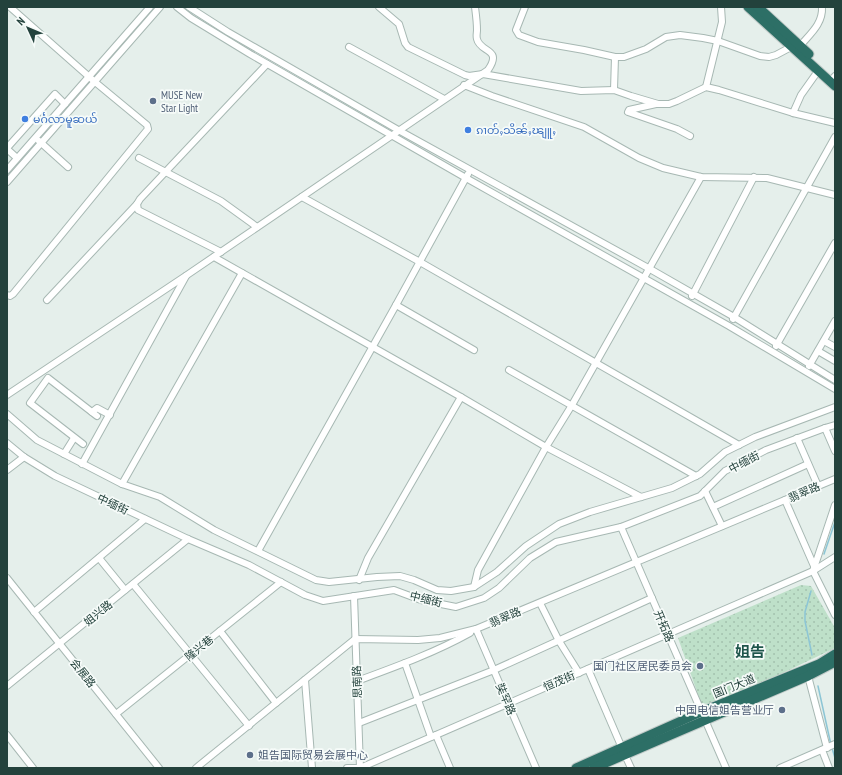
<svg xmlns="http://www.w3.org/2000/svg" width="842" height="775" viewBox="0 0 842 775" font-family="'PT Sans Narrow','Noto Sans SC','Noto Sans Myanmar',sans-serif">
<style>
.grass{fill:url(#grass-dots)}
.lines{fill:none;stroke-linecap:round;stroke-linejoin:round}
.stream{stroke:#8cc5d5;stroke-width:1.5}
.minor-casing{stroke:#a7b8b3;stroke-width:8}
.highway-casing{stroke:#c1cac8;stroke-width:11}
.minor{stroke:#fff;stroke-width:6}
.highway{stroke:#2d6f66;stroke-width:9}
.service-dot{fill:#5c6f8a;stroke:#f6fbf9;stroke-width:1.5}
.shop-dot{fill:#3f7fe0;stroke:#f6fbf9;stroke-width:1.5}
.labels{text-anchor:middle;dominant-baseline:central;stroke-width:3.5;stroke-linejoin:round;paint-order:stroke}
.service-label{font-size:11px;fill:#4e5e75;stroke:#f6fbf9;text-anchor:start}
.shop-label{font-size:11px;fill:#366cbe;stroke:#f6fbf9;text-anchor:start}
.street-label{font-size:11px;fill:#23423c;stroke:#f6fbf9}
.district-label{font-size:15px;font-weight:bold;fill:#1e554b;stroke:#f6fbf9}
</style>
<defs>
<pattern id="grass-dots" width="8" height="8" patternUnits="userSpaceOnUse"><rect width="8" height="8" fill="#bee0c9"/><path d="M2 2h.1M6 6h.1" fill="none" stroke="#a3c1ae" stroke-width="1.8" stroke-linecap="round"/></pattern>
</defs>
<rect width="100%" height="100%" fill="#e5efeb"/>
<!-- grass -->
<polygon class="grass" points="801,585 811,586 835,628 835,648 716,705 701,703 678,638"/>
<g class="lines">
<!-- stream -->
<g class="stream">
<polyline points="824,554 835,522"/>
<polyline points="811,591 805,612 805,621 812,655"/>
<polyline points="818,686 831,745"/>
<polyline points="832,748 835,758"/>
</g>
<defs>
<g id="minor">
<polyline points="177,7 191,18 250,54 466,178 729,326 835,389"/>
<polyline points="189,7 228,32 400,131 650,269 734,317 835,380"/>
<polyline points="379,7 399,24 405,43 408,47 465,75 469,76 483,74 581,91 614,90 631,96 658,104 669,104 677,101 706,87 719,90 793,113 835,123"/>
<polyline points="525,7 516,30 519,35 538,42 584,50 615,57 624,57 646,49 666,37 680,35 703,38 718,41 760,56 769,57 776,55 791,47"/>
<path d="M800,46c10,-12 23,-22 22,-39"/>
<polyline points="349,47 444,99"/>
<polyline points="834,77 835,76"/>
<polyline points="464,85 492,96 584,127 639,158 663,168 701,177 767,178 835,195"/>
<polyline points="706,87 722,22 721,7"/>
<polyline points="614,90 615,57"/>
<polyline points="656,104 629,110 628,112 677,129 690,136"/>
<polyline points="793,113 801,95 818,71"/>
<polyline points="39,141 68,167"/>
<polyline points="7,148 55,94 65,104"/>
<polyline points="7,149 17,158"/>
<polyline points="139,158 221,201 257,227"/>
<polyline points="7,170 150,7"/>
<polyline points="7,182 160,7"/>
<polyline points="302,197 420,262 739,445"/>
<polyline points="221,252 138,210 137,204 140,199 267,64"/>
<polyline points="214,257 461,397 546,447 641,497"/>
<polyline points="7,295 10,296 13,294 148,129 147,125 95,82 10,7"/>
<polyline points="692,296 754,177"/>
<polyline points="47,300 137,204"/>
<polyline points="396,305 474,350"/>
<polyline points="733,319 835,137"/>
<polyline points="824,341 835,347"/>
<polyline points="776,346 835,243"/>
<polyline points="818,351 835,361"/>
<polyline points="809,366 835,321"/>
<polyline points="509,370 696,476"/>
<path d="M7,395l180,-120 301,-205c15,-22 -8,-17 -11,-31 -1,-3 0,-6 0,-9 0,-8 -1,-15 -2,-23"/>
<polyline points="92,412 97,408 110,415"/>
<polyline points="7,414 37,440 122,484 160,497 214,530 316,580 329,582 377,577 400,576 414,580 437,590 451,591 474,587 497,572 526,546 559,524 590,512 672,488 700,474 725,452 755,437 835,407"/>
<polyline points="825,428 835,451"/>
<polyline points="797,438 818,486"/>
<polyline points="7,443 24,457 55,476 188,539 249,565 305,595 323,601 394,590 421,600 456,607 484,598 499,588 530,558 556,542 621,527 700,496 725,471 766,450 825,428 835,425"/>
<polyline points="83,444 30,403 48,378 97,416"/>
<polyline points="64,454 74,438"/>
<polyline points="82,464 186,276"/>
<polyline points="7,470 24,457"/>
<polyline points="122,484 242,273"/>
<polyline points="705,491 722,526"/>
<polyline points="785,500 814,566"/>
<polyline points="835,505 813,571 835,615"/>
<polyline points="713,507 808,464"/>
<polyline points="621,527 726,768"/>
<polyline points="258,551 396,305 468,174"/>
<polyline points="99,558 125,590"/>
<polyline points="7,578 159,768"/>
<polyline points="359,580 368,558 461,397"/>
<polyline points="133,584 249,726"/>
<polyline points="474,587 478,570 546,447 572,405 701,177"/>
<polyline points="354,596 360,768"/>
<polyline points="540,603 559,641 579,673"/>
<polyline points="34,612 145,519"/>
<polyline points="476,629 536,768"/>
<polyline points="220,631 276,703"/>
<polyline points="405,663 431,737"/>
<polyline points="588,669 622,748"/>
<polyline points="808,676 827,748"/>
<polyline points="305,680 312,768"/>
<path d="M357,681c38,-14 77,-28 113,-48"/>
<polyline points="7,686 188,539"/>
<polyline points="116,714 281,582"/>
<polyline points="359,723 494,670 652,598"/>
<polyline points="7,735 33,768"/>
<polyline points="436,735 450,768"/>
<polyline points="822,750 829,768"/>
<polyline points="625,755 631,768"/>
<polyline points="196,768 355,639 418,640 440,638 476,629 835,479"/>
<polyline points="347,768 360,768 813,571 835,557"/>
<polyline points="780,768 835,744"/>
</g>
<g id="highway">
<polyline points="748,7 835,86"/>
<polyline points="758,7 809,54"/>
<polyline points="576,768 701,712 819,664 835,654"/>
<polyline points="594,768 808,676 835,662"/>
</g>
</defs>
<!-- minor casing -->
<use href="#minor" class="minor-casing"/>
<!-- highway casing -->
<use href="#highway" class="highway-casing"/>
<!-- minor -->
<use href="#minor" class="minor"/>
<!-- highway -->
<use href="#highway" class="highway"/>
</g>
<!-- markers -->
<g class="service-dot">
<circle cx="153" cy="101" r="4"/>
<circle cx="700" cy="666" r="4"/>
<circle cx="782" cy="710" r="4"/>
<circle cx="250" cy="755" r="4"/>
</g>
<g class="shop-dot">
<circle cx="25" cy="119" r="4"/>
<circle cx="468" cy="130" r="4"/>
</g>
<g class="labels">
<!-- service labels -->
<g class="service-label">
<text x="161" y="95">MUSE New<tspan x="161" dy="13">Star Light</tspan></text>
<text x="692" y="666" text-anchor="end">国门社区居民委员会</text>
<text x="774" y="710" text-anchor="end">中国电信姐告营业厅</text>
<text x="258" y="755">姐告国际贸易会展中心</text>
</g>
<!-- shop labels -->
<g class="shop-label">
<text x="33" y="119">မင်္ဂလာမူဆယ်</text>
<text x="476" y="130">ၵၢတ်ႇသိၼ်ႇၽျူႇ</text>
</g>
<!-- street labels -->
<g class="street-label">
<text transform="translate(744 462) rotate(-28)">中缅街</text>
<text transform="translate(804 492) rotate(-23)">翡翠路</text>
<text transform="translate(113 504) rotate(25)">中缅街</text>
<text transform="translate(426 599) rotate(14)">中缅街</text>
<text transform="translate(98 613) rotate(-39)">姐兴路</text>
<text transform="translate(505 617) rotate(-23)">翡翠路</text>
<text transform="translate(664 626) rotate(67)">开拓路</text>
<text transform="translate(199 648) rotate(-39)">隆兴巷</text>
<text transform="translate(83 673) rotate(51)">会展路</text>
<text transform="translate(559 681) rotate(-23)">恒茂街</text>
<text transform="translate(357 682) rotate(-92)">思南路</text>
<text transform="translate(734 686) rotate(-22)">国门大道</text>
<text transform="translate(506 699) rotate(67)">奘罕路</text>
</g>
<!-- district labels -->
<g class="district-label">
<text x="750" y="651">姐告</text>
</g>
</g>
<!-- border -->
<rect width="842" height="775" fill="none" stroke="#23423c" stroke-width="16"/>
<!-- north arrow -->
<g transform="translate(28 28) rotate(314)" stroke="#f6fbf9" stroke-width="3" paint-order="stroke">
<path d="M0-3L7 15L0 10L-7 15Z" fill="#23423c"/>
<text y="-6" font-size="11" font-weight="bold" text-anchor="middle" fill="#23423c">N</text>
</g>
</svg>
